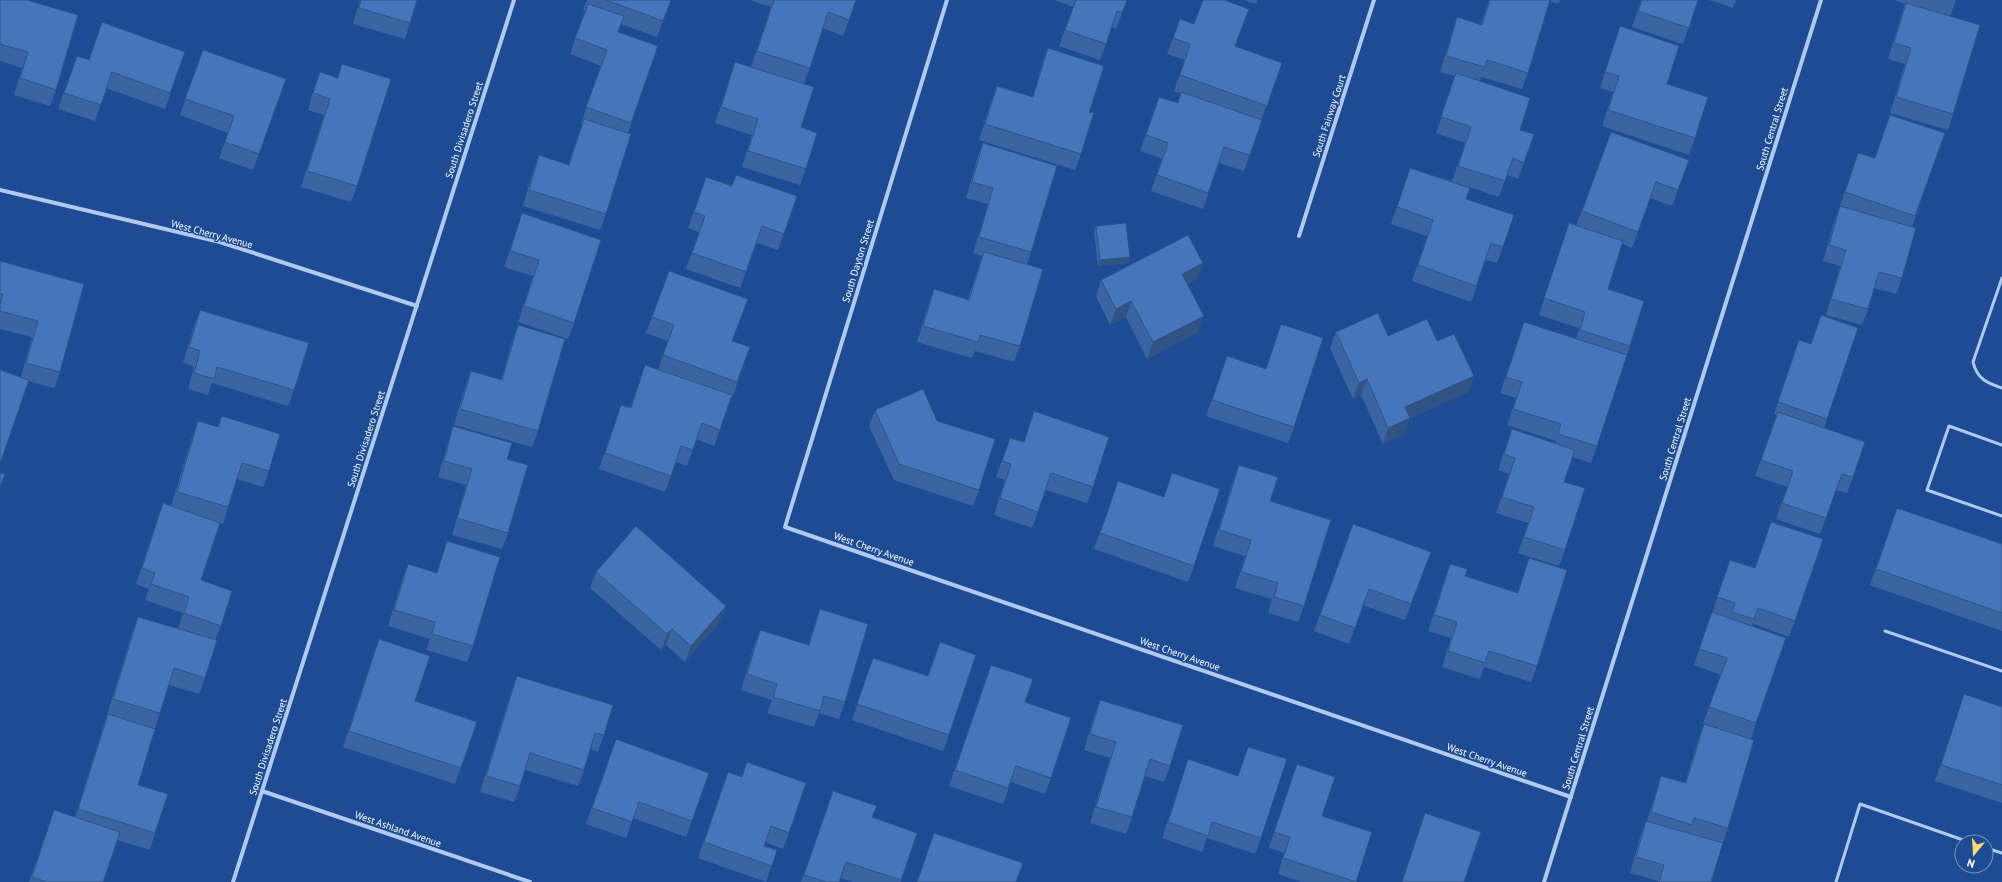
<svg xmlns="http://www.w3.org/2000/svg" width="2002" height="882" viewBox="0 0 2002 882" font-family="'PT Sans',sans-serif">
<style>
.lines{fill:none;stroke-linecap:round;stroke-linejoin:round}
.lane{stroke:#b0caef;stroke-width:3}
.street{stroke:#b0caef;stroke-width:4}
.wall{fill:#3b65a2}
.shaded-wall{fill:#305384}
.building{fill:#4576bc;stroke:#305384}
.labels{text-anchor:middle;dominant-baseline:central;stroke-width:3;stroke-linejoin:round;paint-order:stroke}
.street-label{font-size:10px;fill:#fff;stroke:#1d4c95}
</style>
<rect width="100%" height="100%" fill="#1d4c95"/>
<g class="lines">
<!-- lane -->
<g class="lane">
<path d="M2002,278l-29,84c4,17 14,21 29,26"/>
<polyline points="2002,445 1949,426 1927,490 2002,516"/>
<polyline points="1885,631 2002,671"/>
<polyline points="1986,848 2002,853"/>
<polyline points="1836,882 1860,804 1969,842"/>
</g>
<!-- street -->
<g class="street">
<polyline points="947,0 785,527 1571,797"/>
<polyline points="0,190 220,242 417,306"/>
<polyline points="1299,236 1374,0"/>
<polyline points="262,791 530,882"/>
<polyline points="233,882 514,0"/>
<polyline points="1544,882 1821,0"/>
</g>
</g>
<!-- wall -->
<g class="wall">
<polygon points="0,0 56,90 50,106 14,95 22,68 0,61"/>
<polygon points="360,0 417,0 410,23 405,39 353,24"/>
<polygon points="587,0 671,0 657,37 621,24 618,32 658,46 628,133 606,214 600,230 523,206 533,171 539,155 568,165 582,124 581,123 601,66 570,54 585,11 583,10"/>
<polygon points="750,0 856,0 843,36 823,28 804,84 801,127 806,169 800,185 742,167 752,135 715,123 730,78 735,62 751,67 771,7"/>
<polygon points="1054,0 1127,0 1116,29 1112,27 1100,60 1059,46 1073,7"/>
<polygon points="1244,0 1257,0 1256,4"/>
<polygon points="1489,0 1560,0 1558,4 1549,1 1528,73 1522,89 1481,77 1480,81 1520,130 1524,163 1518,179 1507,175 1499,197 1466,186 1466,199 1503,247 1497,263 1486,260 1471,302 1412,281 1427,236 1391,224 1410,168 1452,181 1465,143 1436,133 1455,76 1440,72 1452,33 1457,17 1481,24"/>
<polygon points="1641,0 1698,0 1683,44 1632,27"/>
<polygon points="1709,0 1736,0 1733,8"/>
<polygon points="1894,0 1956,0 1950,16 1953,114 1948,130 1890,113 1905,64 1888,59 1900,19 1905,4"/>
<polygon points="1180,19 1235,46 1282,63 1261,120 1262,120 1244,171 1219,163 1203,209 1151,191 1162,159 1140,151 1159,97 1177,103 1181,93 1174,91 1185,60 1167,54"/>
<polygon points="1620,26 1695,138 1689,155 1602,126 1613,92 1600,88"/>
<polygon points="1048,48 1089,113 1081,154 1075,170 979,140 991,102 997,86 1033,97 1042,64"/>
<polygon points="203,50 286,79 253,170 219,158 228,133 180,115"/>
<polygon points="185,52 165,109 106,88 95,121 58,109 77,56 89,60"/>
<polygon points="342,64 357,186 351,202 301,187 324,115 308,110 314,88 320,72 337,78"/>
<polygon points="1611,132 1689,160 1672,206 1650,198 1632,248 1622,244 1608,289 1630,346 1597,446 1591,463 1573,457 1564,482 1565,550 1559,566 1518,553 1528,523 1496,513 1509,474 1498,470 1512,429 1555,443 1556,441 1507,425 1516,398 1500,393 1524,322 1576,339 1579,328 1539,315 1569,223 1576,226"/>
<polygon points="1945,133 1912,227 1902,278 1896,294 1874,288 1868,309 1862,325 1826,315 1840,266 1823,261 1834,222 1839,208 1858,153 1875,158"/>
<polygon points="983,143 1031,252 1027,264 1020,346 1014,362 975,351 972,358 917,342 928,305 934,289 968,299 978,268 982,256 973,253 988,204 966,198 977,159"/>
<polygon points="706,177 732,186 797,196 778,250 757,243 740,288 686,269 699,232 688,228"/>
<polygon points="522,213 574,323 568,339 518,322 533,276 504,267"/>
<polygon points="1096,226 1130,257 1128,263 1098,266 1094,232"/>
<polygon points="0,261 84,284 60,372 54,388 28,381 0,462 0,370 21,377 32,337 0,329"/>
<polygon points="1203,263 1197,279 1187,284 1198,332 1147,359 1126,317 1110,325 1096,296 1101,280"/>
<polygon points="669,271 732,341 750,347 732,398 731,398 714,446 696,439 687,466 676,462 665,492 599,469 621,405 630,408 645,365 658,370 668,341 646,333"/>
<polygon points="200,310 294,390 288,406 212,383 208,395 188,389 194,367 183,363 194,326"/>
<polygon points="1281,324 1294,427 1288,443 1206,416 1227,356 1266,369"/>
<polygon points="518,325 538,431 532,447 454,425 465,387 471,371 501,380 512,341"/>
<polygon points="1858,328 1824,428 1853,477 1847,493 1836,490 1820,534 1776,519 1787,487 1755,476 1777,415 1774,414 1795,351 1811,344"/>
<polygon points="1336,332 1437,341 1474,376 1468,392 1410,418 1404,434 1383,444 1361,395 1353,399 1330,348"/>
<polygon points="875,410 937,421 979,490 973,506 894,480 869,426"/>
<polygon points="1034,411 1093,487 1087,503 1046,490 1032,528 994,515 1005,480 996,477 1010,438 1024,442"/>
<polygon points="222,416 269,471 263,487 237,479 228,507 223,524 220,523 201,580 221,626 215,640 205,678 199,694 169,685 160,713 155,728 138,785 155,833 150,850 117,840 103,882 29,882 54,810 75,817 102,730 107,715 132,633 138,617 178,629 183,613 145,600 149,589 136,584 163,503 171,506 192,437 198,421 217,427"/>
<polygon points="453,426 507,459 508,533 502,549 452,535 466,485 438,477 448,442"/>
<polygon points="1239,465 1270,501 1304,606 1298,622 1268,613 1272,599 1235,588 1245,556 1213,546 1233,481"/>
<polygon points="1118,481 1164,497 1194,566 1188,582 1094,549"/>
<polygon points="1897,508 2002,544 2002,631 1870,585"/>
<polygon points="1353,524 1431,552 1405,620 1363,605 1349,644 1314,631"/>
<polygon points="447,541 473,646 467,662 426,650 430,639 388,626 402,580 408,564 437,573"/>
<polygon points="1529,558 1537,666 1531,682 1484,667 1480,679 1442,667 1451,638 1428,631 1444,580 1450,564 1465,576 1517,593"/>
<polygon points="1730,560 1795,621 1789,637 1753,624 1752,626 1756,723 1751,739 1728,828 1723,843 1711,882 1658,882 1658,881 1630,873 1640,837 1646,821 1647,821 1656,792 1661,776 1685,783 1698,740 1704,724 1729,732 1703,723 1721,675 1694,665 1712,613"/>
<polygon points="596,572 726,606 720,622 685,662 666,645 661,650 590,588"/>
<polygon points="820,609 845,702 839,719 819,713 814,727 767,713 772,700 741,690 754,646 760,630 808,645 814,626"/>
<polygon points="379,639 415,701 461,768 455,784 343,747"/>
<polygon points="940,642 949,735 943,751 852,720 873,658 928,676"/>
<polygon points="991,665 1025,702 1051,778 1045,794 1011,782 1003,804 949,786"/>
<polygon points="517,676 604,735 598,752 590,749 584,770 578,786 525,770 520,786 514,802 480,792 511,692"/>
<polygon points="1964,694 2002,707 2002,803 1935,781"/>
<polygon points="1100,700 1170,766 1164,782 1145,776 1132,817 1126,834 1090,823 1110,758 1084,750 1094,716"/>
<polygon points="616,739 709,773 686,837 633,818 626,838 586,824"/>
<polygon points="1248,747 1261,838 1255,854 1207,838 1202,852 1162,838 1188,759 1238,776"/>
<polygon points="747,762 789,833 783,849 765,842 764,846 777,850 766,882 698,858 722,788 741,777"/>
<polygon points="1297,764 1322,816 1356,882 1301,882 1278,874 1284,853 1269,848"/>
<polygon points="833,791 872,817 917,833 901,882 853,882 840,878 839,882 801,882"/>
</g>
<!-- shaded-wall -->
<g class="shaded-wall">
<polygon points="1130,257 1128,263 1098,266 1100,260"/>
<polygon points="1203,263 1197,279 1176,290 1182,274"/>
<polygon points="1131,301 1126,317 1110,325 1116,309"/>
<polygon points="1204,316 1198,332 1147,359 1153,342"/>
<polygon points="1474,376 1468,392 1399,423 1405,407"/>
<polygon points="1367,379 1361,395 1353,399 1359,383"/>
<polygon points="1410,418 1404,434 1383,444 1388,428"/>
<polygon points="726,606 720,622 685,662 691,646"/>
<polygon points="672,629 666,645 661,650 667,634"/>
</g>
<!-- building -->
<g class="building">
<polygon points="0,0 27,0 78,15 56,90 20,78 28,52 0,44"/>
<polygon points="361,0 417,0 410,23 359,8"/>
<polygon points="606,0 671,0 663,21"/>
<polygon points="774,0 856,0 849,20 828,12 810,68 757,51"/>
<polygon points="1076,0 1127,0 1122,13 1117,11 1106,44 1065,30"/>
<polygon points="1203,0 1224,0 1249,9 1235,46 1282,63 1267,106 1180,75 1190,44 1173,38 1180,19 1194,24"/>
<polygon points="1490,0 1550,0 1528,73 1487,60 1485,67 1446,56 1457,17 1482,25"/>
<polygon points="1642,0 1698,0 1689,28 1638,11"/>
<polygon points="1906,3 1980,25 1953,114 1896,97 1911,48 1894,43"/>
<polygon points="588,4 624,16 618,32 658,46 631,123 586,107 607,50 575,38"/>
<polygon points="102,22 185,52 170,93 112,72 101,105 64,93 77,56 89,60"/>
<polygon points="1620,26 1679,46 1667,84 1708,97 1695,138 1608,110 1619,76 1605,72"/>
<polygon points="1048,48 1104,66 1089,113 1094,112 1081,154 985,124 997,86 1033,97"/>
<polygon points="203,50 286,79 259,154 225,142 234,116 185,99"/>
<polygon points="735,62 814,87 801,127 817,133 806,169 748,151 758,119 721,107"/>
<polygon points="342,64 391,79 357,186 307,171 330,99 313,93 320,72 338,78"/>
<polygon points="1456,73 1530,98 1520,130 1534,134 1524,163 1513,158 1505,181 1458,166 1471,127 1441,117"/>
<polygon points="1181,92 1262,120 1250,155 1224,147 1208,193 1157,175 1168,143 1146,135 1159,97 1178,103"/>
<polygon points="1890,115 1945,133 1915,216 1845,192 1858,153 1875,158"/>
<polygon points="584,119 631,134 606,214 529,190 539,155 569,165"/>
<polygon points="1611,132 1689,160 1678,190 1656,182 1638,232 1582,211"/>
<polygon points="983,143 1057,166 1031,252 979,237 993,188 972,182"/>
<polygon points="1410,168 1470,188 1466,199 1514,215 1503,247 1491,243 1476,286 1418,265 1433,220 1397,207"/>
<polygon points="736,175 797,196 784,234 762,226 746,272 692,253 705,216 694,212 706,177 732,186"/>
<polygon points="1840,206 1916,228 1902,278 1879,272 1868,309 1831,299 1846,250 1829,245"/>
<polygon points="522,213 601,240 574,323 524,306 539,260 510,251"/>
<polygon points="1126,223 1130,257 1100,260 1096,226"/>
<polygon points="1569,223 1623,241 1608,289 1644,301 1630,346 1580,330 1585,312 1544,298"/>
<polygon points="1188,235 1203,263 1182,274 1204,316 1153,342 1131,301 1116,309 1101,280"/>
<polygon points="984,252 1043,269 1020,346 980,335 978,342 923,326 934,289 969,300"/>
<polygon points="0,261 84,284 60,372 26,363 38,321 0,311 0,304 3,294 0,294"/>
<polygon points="669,271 748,299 732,341 750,347 737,382 663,355 674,325 652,317"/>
<polygon points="200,310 309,343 294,390 217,367 214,379 194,373 200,351 189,347"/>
<polygon points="1378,313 1388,336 1427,319 1437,341 1454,334 1474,376 1405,407 1410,418 1388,428 1367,379 1359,383 1336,332"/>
<polygon points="1821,315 1858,328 1827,419 1778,402 1799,340 1811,344"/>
<polygon points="1524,322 1627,355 1597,446 1558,434 1561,424 1513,409 1522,382 1506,377"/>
<polygon points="1281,324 1323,338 1294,427 1212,400 1227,356 1266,369"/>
<polygon points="518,325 565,339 538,431 460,409 471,371 502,380"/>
<polygon points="645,365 732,395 720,430 702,423 693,450 681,446 671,476 605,453 621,405 631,408"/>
<polygon points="0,370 29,380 1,461 0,461"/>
<polygon points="923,389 937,421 995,439 979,490 899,464 875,410"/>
<polygon points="1034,411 1109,437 1093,487 1051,473 1038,512 1000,498 1011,464 1002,461 1010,438 1024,442"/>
<polygon points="1778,412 1865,442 1853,477 1842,474 1826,518 1782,503 1793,471 1761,460"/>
<polygon points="222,416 280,434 269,471 242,463 228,507 177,492 198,421 218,427"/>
<polygon points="453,426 512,443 507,459 528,465 508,533 457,518 472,469 444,461"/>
<polygon points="1512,429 1575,450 1564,482 1585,488 1565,550 1524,537 1534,507 1502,497 1515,458 1504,454"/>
<polygon points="1239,465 1278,477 1270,501 1331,520 1304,606 1274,597 1278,583 1241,572 1251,540 1219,530"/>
<polygon points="0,473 5,474 0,487"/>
<polygon points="1172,473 1220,489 1194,566 1100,533 1118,481 1164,497"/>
<polygon points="163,503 220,523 201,580 232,591 221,626 184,613 189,597 151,584 155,573 142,568"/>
<polygon points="1897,508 2002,544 2002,613 1876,569"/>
<polygon points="1771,522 1823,539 1795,621 1758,608 1754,619 1732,612 1735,603 1717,597 1730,560 1755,568"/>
<polygon points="1353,524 1431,552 1411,604 1369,589 1355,628 1320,615"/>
<polygon points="636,526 726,606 691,646 672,629 667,634 596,572"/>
<polygon points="447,541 500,557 473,646 432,634 435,622 394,610 408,564 437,573"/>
<polygon points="1529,558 1567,570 1537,666 1489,651 1485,663 1448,651 1457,622 1434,615 1450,564 1467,569 1465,576 1518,593"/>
<polygon points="820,609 868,624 845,702 824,696 820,711 773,697 777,684 747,674 760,630 809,645"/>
<polygon points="1712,612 1786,638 1756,723 1709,707 1727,658 1699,649"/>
<polygon points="138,617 217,640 205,678 174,668 160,713 113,699"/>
<polygon points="379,639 430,656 415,701 477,722 461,768 349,731"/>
<polygon points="940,642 976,655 949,735 857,704 873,658 928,676"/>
<polygon points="991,665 1033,679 1025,702 1071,718 1051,778 1016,766 1008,788 955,770"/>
<polygon points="517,676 613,705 604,735 595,733 584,770 530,753 520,786 486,776"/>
<polygon points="1964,694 2002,707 2002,785 1941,765"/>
<polygon points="1100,700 1183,725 1170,766 1150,759 1132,817 1096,807 1116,742 1090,734"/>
<polygon points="108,714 155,729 138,785 168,794 155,833 78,809"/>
<polygon points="1704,724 1754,740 1728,828 1694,818 1692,825 1651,812 1661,776 1686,783"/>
<polygon points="616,739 709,773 692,821 639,802 632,822 592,808"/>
<polygon points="1248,747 1287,759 1261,838 1212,822 1208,836 1168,822 1188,759 1238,776"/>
<polygon points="747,762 806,783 789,833 771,826 764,846 777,850 772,866 704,842 728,772 742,777"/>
<polygon points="1297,764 1335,777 1322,816 1372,832 1356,882 1283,858 1290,837 1274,832"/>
<polygon points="833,791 877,806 872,817 917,833 901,880 846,862 839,882 826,882 804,875"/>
<polygon points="54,810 120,832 103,882 47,882 32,877"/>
<polygon points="1425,813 1481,832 1464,882 1402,882"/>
<polygon points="1646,821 1723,843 1711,882 1659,882 1664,865 1636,857"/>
<polygon points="934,833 1023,863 1016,882 917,882"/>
</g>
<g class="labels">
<!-- street labels -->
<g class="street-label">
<text transform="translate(1329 116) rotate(-72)">South Fairway Court</text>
<text transform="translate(1772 129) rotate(-73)">South Central Street</text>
<text transform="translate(464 130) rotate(-72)">South Divisadero Street</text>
<text transform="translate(212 234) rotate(15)">West Cherry Avenue</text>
<text transform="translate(858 261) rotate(-73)">South Dayton Street</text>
<text transform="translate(366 439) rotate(-72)">South Divisadero Street</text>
<text transform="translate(1675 439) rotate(-73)">South Central Street</text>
<text transform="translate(874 549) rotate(19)">West Cherry Avenue</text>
<text transform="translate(1180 654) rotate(19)">West Cherry Avenue</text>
<text transform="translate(268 747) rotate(-72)">South Divisadero Street</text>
<text transform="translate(1578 748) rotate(-73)">South Central Street</text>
<text transform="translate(1487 760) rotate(19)">West Cherry Avenue</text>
<text transform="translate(398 829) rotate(19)">West Ashland Avenue</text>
</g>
</g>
<!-- north arrow -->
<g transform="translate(1974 854) rotate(198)"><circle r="19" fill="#1d4c95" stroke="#7794bf"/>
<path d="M0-3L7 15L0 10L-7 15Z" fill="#fedb6f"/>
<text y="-6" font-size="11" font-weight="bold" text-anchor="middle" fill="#ffffff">N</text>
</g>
</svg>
